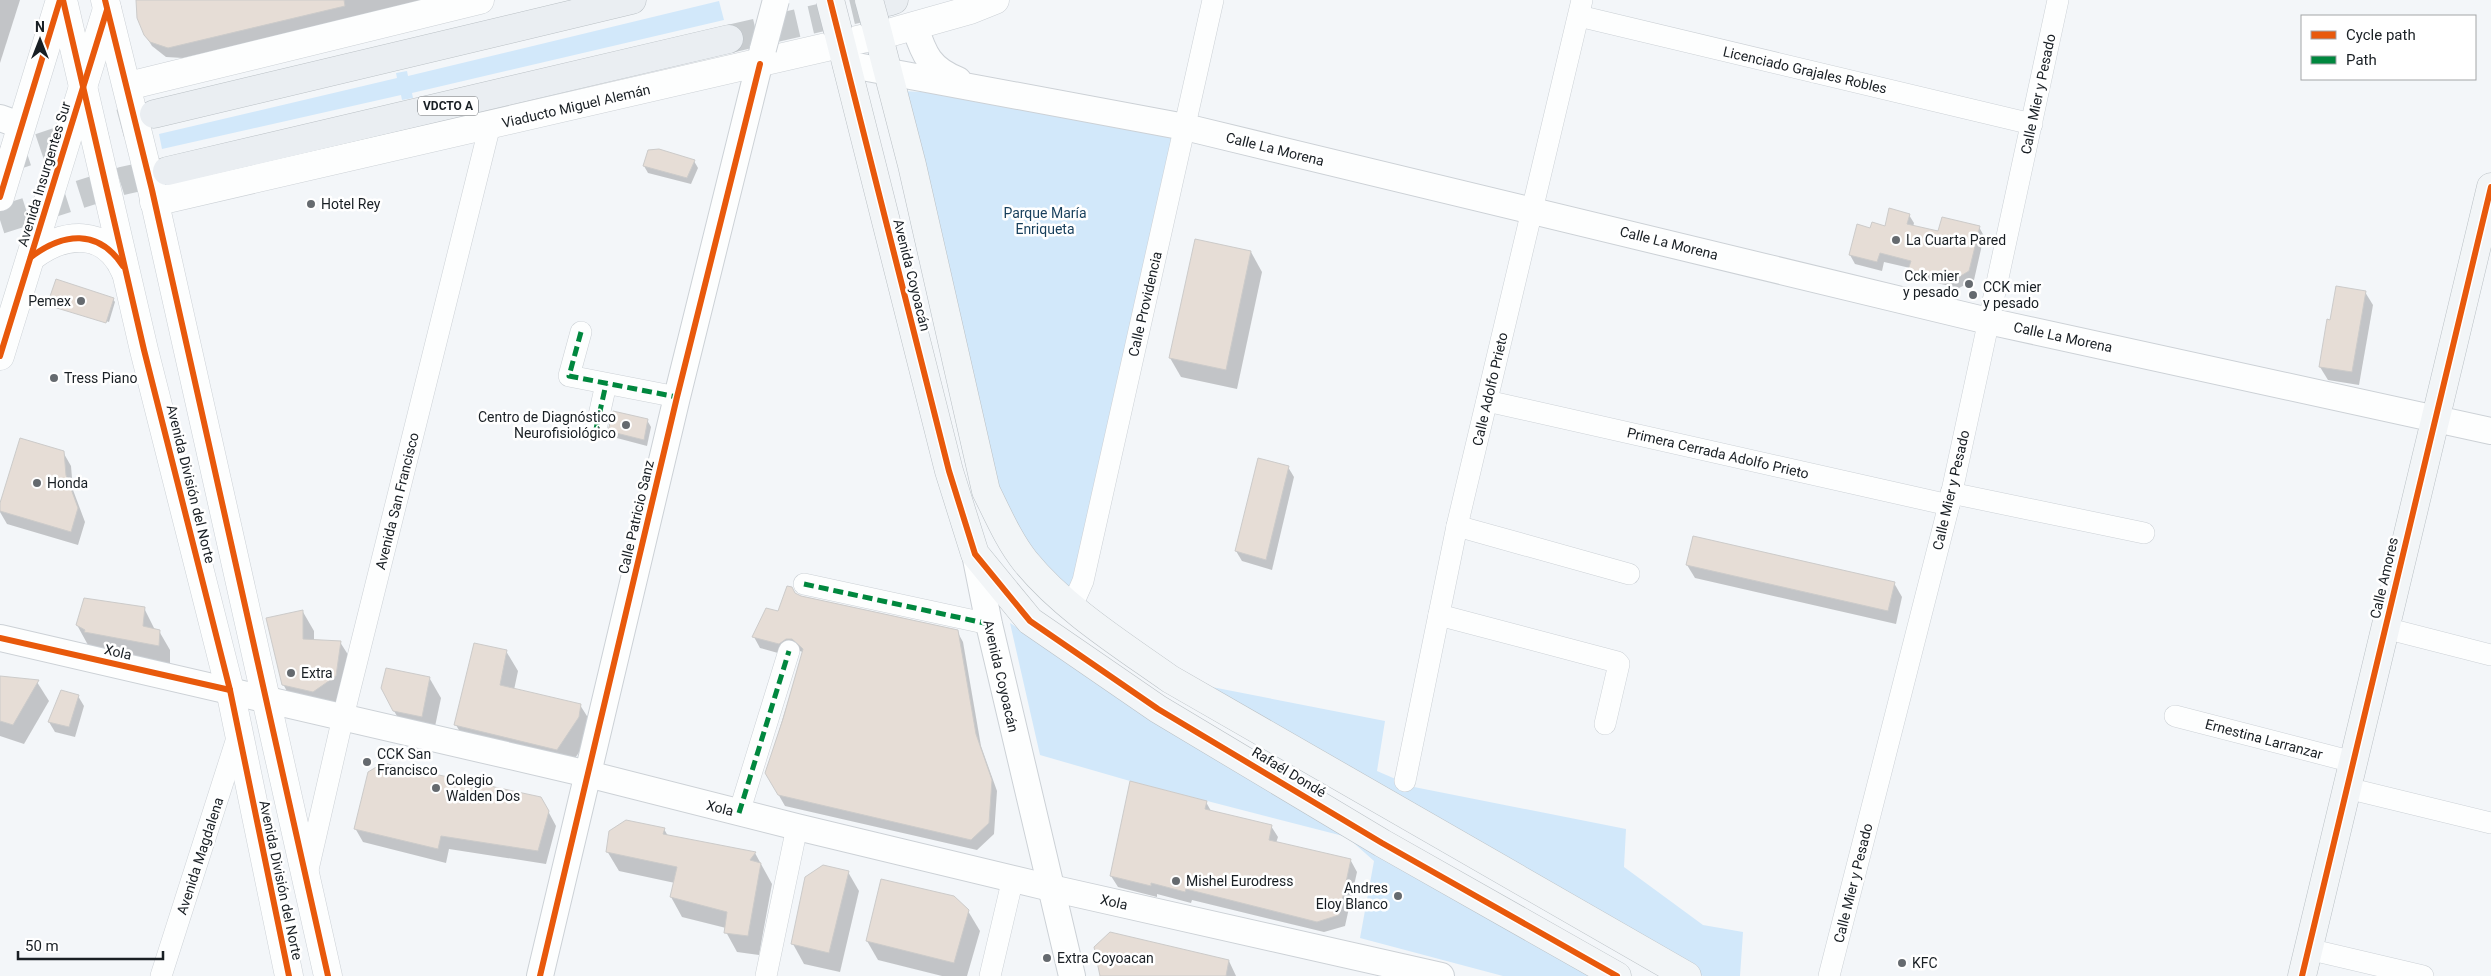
<svg xmlns="http://www.w3.org/2000/svg" width="2491" height="976" viewBox="0 0 2491 976" font-family="Roboto,sans-serif">
<style>
.green{fill:#d2e8fa}
.shadow{fill:#0003}
.building{fill:#e6ddd6;stroke:#cccbca}
.lines{fill:none;stroke-linecap:round;stroke-linejoin:round}
.motorway-tunnel{stroke:#c7cbce;stroke-width:28;stroke-dasharray:28 14;stroke-linecap:butt}
.minor-casing{stroke:#ccd1d6;stroke-width:22}
.tertiary-casing{stroke:#ccd1d6;stroke-width:28}
.secondary-casing{stroke:#ccd1d6;stroke-width:29}
.primary-casing{stroke:#bac0c5;stroke-width:29}
.motorway-casing{stroke:#bac0c5;stroke-width:29}
.minor{stroke:#fdfefe;stroke-width:21}
.tertiary{stroke:#fdfefe;stroke-width:26}
.secondary{stroke:#fdfefe;stroke-width:28}
.primary{stroke:#f2f5f7;stroke-width:28}
.motorway{stroke:#eaeef2;stroke-width:28}
.tertiary-bridge-casing{stroke:#ccd1d6;stroke-width:28;stroke-linecap:butt}
.primary-bridge-casing{stroke:#bac0c5;stroke-width:29;stroke-linecap:butt}
.tertiary-bridge{stroke:#fdfefe;stroke-width:26}
.primary-bridge{stroke:#f2f5f7;stroke-width:28}
.quiet{stroke:#00873e;stroke-width:5;stroke-dasharray:10 5;stroke-linecap:butt}
.cycleway-casing{stroke:#fff;stroke-width:9}
.cycleway{stroke:#e8590c;stroke-width:6}
.poi-dot{fill:#656a6f;stroke:#fff;stroke-width:2}
.labels{text-anchor:middle;dominant-baseline:central;stroke-width:5;stroke-linejoin:round;paint-order:stroke}
.shield{fill:#fff;stroke:#5e6266;stroke-width:1}
.shield-label{font-size:12px;font-weight:bold;fill:#191f24}
.street-label{font-size:14px;fill:#191f24;stroke:#fff}
.poi-label{font-size:14px;fill:#191f24;stroke:#fff;text-anchor:start}
.park-label{font-size:14px;fill:#173f5c;stroke:#fff}
</style>
<rect width="100%" height="100%" fill="#f3f6f9"/>
<!-- green -->
<g class="green">
<polygon points="719,1 724,20 412,93 413,98 402,100 401,95 162,149 159,134 397,78 396,73 407,71 408,76"/>
<polygon points="903,91 959,94 1179,131 1071,595 1009,522 988,468"/>
<polygon points="1010,623 1388,855 1601,976 1503,976 1360,938 1374,861 1347,837 1130,781 1040,755"/>
<polygon points="1181,681 1385,721 1377,771 1414,787 1626,829 1624,867 1703,925 1743,932 1740,976 1703,976"/>
</g>
<!-- shadow -->
<g class="shadow">
<polygon points="0,0 20,0 0,63"/>
<polygon points="138,0 429,0 183,58 166,57 152,46 145,35"/>
<polygon points="649,151 694,161 698,168 691,184 648,173 644,166"/>
<polygon points="1909,215 1914,223 1913,227 1939,232 1979,227 1984,236 1974,280 1959,288 1914,278 1910,268 1884,262 1882,271 1855,264 1850,255 1871,230 1886,228"/>
<polygon points="1251,252 1262,272 1237,389 1181,377 1170,358"/>
<polygon points="2365,292 2373,305 2359,385 2328,380 2320,367 2331,321"/>
<polygon points="113,299 115,302 109,322 49,304"/>
<polygon points="647,420 651,427 647,446 613,437 610,431"/>
<polygon points="63,452 71,466 73,490 85,522 78,545 7,524 0,512 0,507"/>
<polygon points="1288,467 1294,477 1272,570 1242,561 1236,551"/>
<polygon points="1687,565 1894,583 1902,597 1896,624 1695,578"/>
<polygon points="795,594 801,597 957,631 963,642 981,746 997,791 994,834 977,850 785,806 766,773 803,652 793,649 785,655 760,648 754,637"/>
<polygon points="144,608 155,630 159,631 170,650 170,664 94,647 88,645 77,625"/>
<polygon points="303,612 314,631 314,641 340,642 352,661 346,696 325,711 294,704 283,684"/>
<polygon points="506,651 518,671 514,690 580,705 592,724 589,737 568,769 467,744 456,725"/>
<polygon points="0,677 37,682 49,701 24,744 0,736"/>
<polygon points="430,679 441,698 433,736 406,731 394,711"/>
<polygon points="78,696 84,706 75,737 55,732 49,722"/>
<polygon points="1206,802 1211,811 1271,826 1278,837 1276,843 1351,861 1357,872 1345,926 1324,932 1192,900 1191,903 1157,894 1157,897 1118,887 1111,876"/>
<polygon points="548,811 556,826 546,864 449,849 446,863 363,842 355,828"/>
<polygon points="664,829 668,836 755,853 772,884 759,955 737,952 726,932 726,928 682,917 671,897 675,883 619,871 607,851"/>
<polygon points="848,872 859,891 840,972 804,964 793,944"/>
<polygon points="968,911 980,931 967,976 942,976 878,960 867,941"/>
<polygon points="1229,961 1236,976 1101,976"/>
</g>
<!-- building -->
<g class="building">
<polygon points="136,0 344,0 345,6 168,48 150,42 144,35 137,18"/>
<polygon points="659,149 695,160 687,178 643,166 648,150"/>
<polygon points="1889,208 1910,214 1907,224 1938,231 1942,217 1980,226 1969,271 1954,280 1908,270 1911,261 1880,253 1877,262 1849,255 1857,224 1870,228 1872,222 1885,226"/>
<polygon points="1195,239 1251,251 1226,370 1169,358"/>
<polygon points="56,279 114,298 106,323 47,305"/>
<polygon points="2336,286 2366,291 2352,372 2319,367 2327,319 2330,320"/>
<polygon points="613,411 648,419 644,440 608,431"/>
<polygon points="20,438 64,451 66,475 78,508 71,532 0,511 0,503"/>
<polygon points="1258,458 1289,466 1266,560 1235,551"/>
<polygon points="1693,536 1895,582 1888,611 1686,565"/>
<polygon points="787,586 792,587 795,593 801,596 958,630 976,734 992,780 989,823 971,840 778,795 765,773 783,719 803,649 792,639 786,639 779,644 752,637 766,608 778,611"/>
<polygon points="84,598 145,607 143,626 160,630 159,646 84,632 85,630 76,625"/>
<polygon points="303,610 303,639 341,641 336,676 313,692 282,685 266,618"/>
<polygon points="474,643 507,650 500,685 581,704 579,717 557,750 454,725"/>
<polygon points="386,668 430,677 422,717 393,711 381,688"/>
<polygon points="0,676 39,680 13,725 0,721"/>
<polygon points="61,690 79,695 69,727 48,722"/>
<polygon points="383,763 541,797 549,811 538,851 441,836 438,849 354,829 368,772"/>
<polygon points="1130,781 1207,801 1205,809 1272,825 1269,840 1351,859 1339,915 1317,922 1186,889 1185,892 1151,883 1151,886 1110,876"/>
<polygon points="626,820 665,828 663,834 756,852 750,860 761,863 748,936 724,933 727,912 670,897 677,867 606,852 609,831"/>
<polygon points="823,865 849,871 829,953 791,944 805,877"/>
<polygon points="881,879 954,896 969,910 954,963 866,941"/>
<polygon points="1110,932 1229,960 1226,976 1100,976 1094,947"/>
</g>
<g class="lines">
<!-- motorway-tunnel -->
<g class="motorway-tunnel">
<polyline points="729,39 888,2"/>
<polyline points="0,161 80,134 154,114"/>
<polyline points="0,220 122,181 167,171"/>
</g>
<defs>
<g id="minor">
<polyline points="1579,16 2032,124"/>
<polyline points="581,332 569,376 677,397"/>
<polyline points="1487,401 1949,505"/>
<polyline points="596,429 606,384"/>
<polyline points="1951,493 2144,533"/>
<polyline points="1457,526 1629,574"/>
<polyline points="804,584 989,624"/>
<polyline points="1072,606 1083,581 1213,0"/>
<polyline points="1439,615 1617,662 1619,664 1605,724"/>
<polyline points="2385,628 2491,655"/>
<polyline points="2175,716 2353,762"/>
<polyline points="1405,781 1457,526 1582,0"/>
<polyline points="2347,788 2491,823"/>
<polyline points="739,813 789,651"/>
<polyline points="307,874 343,717 490,125"/>
<polyline points="2308,949 2423,976"/>
<polyline points="161,976 238,735"/>
<polyline points="766,976 797,827"/>
<polyline points="990,976 1013,878"/>
<polyline points="1829,976 1949,505 2058,0"/>
</g>
<g id="tertiary">
<path d="M915,27c9,28 15,42 43,53"/>
<polyline points="846,64 1185,127 1988,321 2491,431"/>
<polyline points="0,118 14,123"/>
<polyline points="975,554 989,624 1072,976"/>
<polyline points="0,638 588,774 797,827 1051,888 1441,976"/>
<polyline points="540,976 677,397 763,49"/>
</g>
<g id="secondary">
<polyline points="63,0 144,350 230,690 289,976"/>
<polyline points="105,0 152,190 328,976"/>
<polyline points="128,86 480,0"/>
<polyline points="0,197 60,0"/>
<polyline points="154,202 892,32 970,10 995,0"/>
<path d="M31,257c32,-25 75,-30 94,14"/>
<polyline points="0,356 107,9"/>
</g>
<g id="primary">
<path d="M875,22l37,143 74,326c12,24 23,50 39,70 38,47 97,84 145,118l517,297"/>
<polyline points="838,31 949,471 975,554 1030,621 1158,709 1382,843 1617,976"/>
<polyline points="2302,976 2491,187"/>
</g>
<g id="motorway">
<polyline points="888,2 894,0"/>
<polyline points="154,114 632,0"/>
<polyline points="167,171 729,39"/>
</g>
</defs>
<!-- minor casing -->
<use href="#minor" class="minor-casing"/>
<!-- tertiary casing -->
<use href="#tertiary" class="tertiary-casing"/>
<!-- secondary casing -->
<use href="#secondary" class="secondary-casing"/>
<!-- primary casing -->
<use href="#primary" class="primary-casing"/>
<!-- motorway casing -->
<use href="#motorway" class="motorway-casing"/>
<!-- minor -->
<use href="#minor" class="minor"/>
<!-- tertiary -->
<use href="#tertiary" class="tertiary"/>
<!-- secondary -->
<use href="#secondary" class="secondary"/>
<!-- primary -->
<use href="#primary" class="primary"/>
<!-- motorway -->
<use href="#motorway" class="motorway"/>
<defs>
<polyline id="tertiary-bridge" points="763,49 776,0"/>
<g id="primary-bridge">
<polyline points="830,0 838,31"/>
<polyline points="869,0 875,22"/>
</g>
</defs>
<!-- tertiary-bridge casing -->
<use href="#tertiary-bridge" class="tertiary-bridge-casing"/>
<!-- primary-bridge casing -->
<use href="#primary-bridge" class="primary-bridge-casing"/>
<!-- tertiary-bridge -->
<use href="#tertiary-bridge" class="tertiary-bridge"/>
<!-- primary-bridge -->
<use href="#primary-bridge" class="primary-bridge"/>
<!-- quiet -->
<g class="quiet">
<polyline points="581,332 569,376 677,397"/>
<polyline points="596,429 606,384"/>
<polyline points="804,584 989,624"/>
<polyline points="739,813 789,651"/>
</g>
<defs>
<g id="cycleway">
<polyline points="63,0 144,350 230,690 289,976"/>
<polyline points="105,0 152,190 328,976"/>
<polyline points="830,0 949,471 975,554 1030,621 1158,709 1382,843 1617,976"/>
<polyline points="0,197 60,0"/>
<path d="M31,257c32,-24 67,-29 92,9"/>
<polyline points="0,356 107,10"/>
<polyline points="0,638 230,690"/>
<polyline points="540,976 677,397 760,64"/>
<polyline points="2302,976 2491,187"/>
</g>
</defs>
<!-- cycleway casing -->
<use href="#cycleway" class="cycleway-casing"/>
<!-- cycleway -->
<use href="#cycleway" class="cycleway"/>
</g>
<!-- markers -->
<g class="poi-dot">
<circle cx="311" cy="204" r="5"/>
<circle cx="1896" cy="240" r="5"/>
<circle cx="1969" cy="284" r="5"/>
<circle cx="1973" cy="295" r="5"/>
<circle cx="81" cy="301" r="5"/>
<circle cx="54" cy="378" r="5"/>
<circle cx="626" cy="425" r="5"/>
<circle cx="37" cy="483" r="5"/>
<circle cx="291" cy="673" r="5"/>
<circle cx="367" cy="762" r="5"/>
<circle cx="436" cy="788" r="5"/>
<circle cx="1176" cy="881" r="5"/>
<circle cx="1398" cy="896" r="5"/>
<circle cx="1047" cy="958" r="5"/>
<circle cx="1902" cy="963" r="5"/>
</g>
<g class="labels">
<!-- shield labels -->
<rect class="shield" x="418" y="96.5" width="60" height="19" rx="4"/>
<g class="shield-label">
<text x="448" y="106">VDCTO A</text>
</g>
<!-- street labels -->
<g class="street-label">
<text transform="translate(1805 70) rotate(13)">Licenciado Grajales Robles</text>
<text transform="translate(2038 94) rotate(-78)">Calle Mier y Pesado</text>
<text transform="translate(576 106) rotate(-13)">Viaducto Miguel Alemán</text>
<text transform="translate(1275 149) rotate(14)">Calle La Morena</text>
<text transform="translate(44 174) rotate(-73)">Avenida Insurgentes Sur</text>
<text transform="translate(1669 243) rotate(14)">Calle La Morena</text>
<text transform="translate(912 275) rotate(76)">Avenida Coyoacán</text>
<text transform="translate(1145 304) rotate(-77)">Calle Providencia</text>
<text transform="translate(2063 337) rotate(12)">Calle La Morena</text>
<text transform="translate(1490 389) rotate(-77)">Calle Adolfo Prieto</text>
<text transform="translate(1718 453) rotate(13)">Primera Cerrada Adolfo Prieto</text>
<text transform="translate(191 484) rotate(76)">Avenida División del Norte</text>
<text transform="translate(1951 490) rotate(-77)">Calle Mier y Pesado</text>
<text transform="translate(397 501) rotate(-76)">Avenida San Francisco</text>
<text transform="translate(636 517) rotate(-77)">Calle Patricio Sanz</text>
<text transform="translate(2384 578) rotate(-77)">Calle Amores</text>
<text transform="translate(118 652) rotate(13)">Xola</text>
<text transform="translate(1001 676) rotate(77)">Avenida Coyoacán</text>
<text transform="translate(2264 739) rotate(15)">Ernestina Larranzar</text>
<text transform="translate(1289 772) rotate(31)">Rafaél Dondé</text>
<text transform="translate(720 808) rotate(14)">Xola</text>
<text transform="translate(200 856) rotate(-72)">Avenida Magdalena</text>
<text transform="translate(281 880) rotate(78)">Avenida División del Norte</text>
<text transform="translate(1853 883) rotate(-76)">Calle Mier y Pesado</text>
<text transform="translate(1114 902) rotate(13)">Xola</text>
</g>
<!-- poi labels -->
<g class="poi-label">
<text x="321" y="204">Hotel Rey</text>
<text x="1906" y="240">La Cuarta Pared</text>
<text x="1959" y="276" text-anchor="end">Cck mier<tspan x="1959" dy="16">y pesado</tspan></text>
<text x="1983" y="287">CCK mier<tspan x="1983" dy="16">y pesado</tspan></text>
<text x="71" y="301" text-anchor="end">Pemex</text>
<text x="64" y="378">Tress Piano</text>
<text x="616" y="417" text-anchor="end">Centro de Diagnóstico<tspan x="616" dy="16">Neurofisiológico</tspan></text>
<text x="47" y="483">Honda</text>
<text x="301" y="673">Extra</text>
<text x="377" y="754">CCK San<tspan x="377" dy="16">Francisco</tspan></text>
<text x="446" y="780">Colegio<tspan x="446" dy="16">Walden Dos</tspan></text>
<text x="1186" y="881">Mishel Eurodress</text>
<text x="1388" y="888" text-anchor="end">Andres<tspan x="1388" dy="16">Eloy Blanco</tspan></text>
<text x="1057" y="958">Extra Coyoacan</text>
<text x="1912" y="963">KFC</text>
</g>
<!-- park labels -->
<g class="park-label">
<text x="1045" y="213">Parque María<tspan x="1045" dy="16">Enriqueta</tspan></text>
</g>
</g>
<!-- legend -->
<rect x="2301" y="15" width="175" height="65" fill="#ffffff" stroke="#a3a5a7"/>
<rect x="2311" y="31" width="25" height="8" fill="#e8590c" stroke="#a3a5a7"/>
<text x="2346" y="40" font-size="15" fill="#191f24">Cycle path</text>
<rect x="2311" y="56" width="25" height="8" fill="#00873e" stroke="#a3a5a7"/>
<text x="2346" y="65" font-size="15" fill="#191f24">Path</text>
<!-- north arrow -->
<g transform="translate(40 40)" stroke="#ffffff" stroke-width="4" paint-order="stroke">
<path d="M0-4L9 19L0 12L-9 19Z" fill="#191f24"/>
<text y="-8" font-size="14" font-weight="bold" text-anchor="middle" fill="#191f24">N</text>
</g>
<!-- scale -->
<path d="M18 951v8h145v-8" fill="none" stroke="#191f24" stroke-width="2.5"/>
<text x="25" y="951" font-size="15" fill="#191f24" stroke="#ffffff" stroke-width="4" paint-order="stroke">50 m</text>
</svg>
